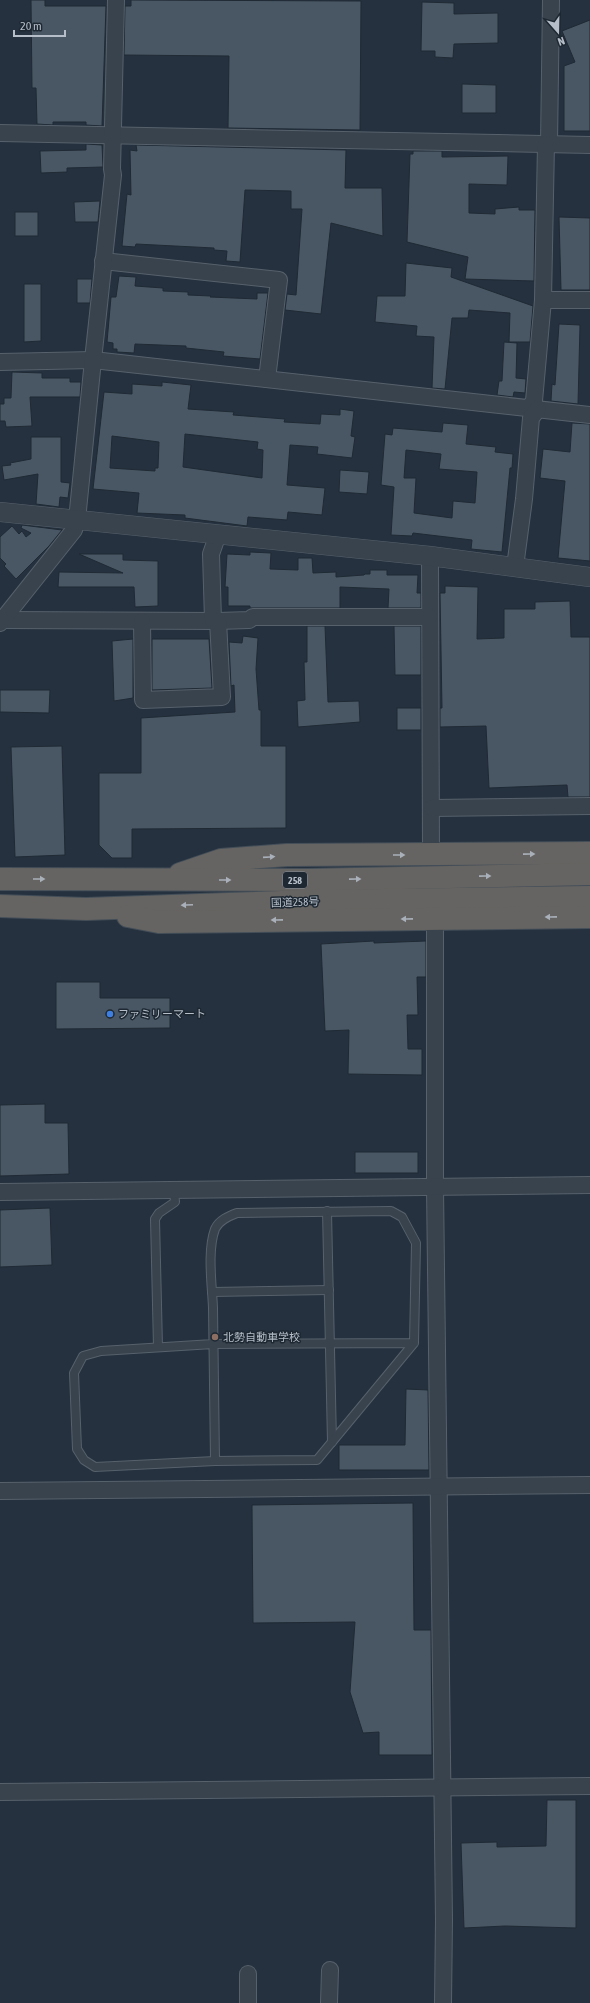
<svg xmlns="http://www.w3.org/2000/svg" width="590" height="2003" viewBox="0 0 590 2003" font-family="'Asap Condensed','Noto Sans JP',sans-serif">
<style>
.building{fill:#495764;stroke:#1f2a35;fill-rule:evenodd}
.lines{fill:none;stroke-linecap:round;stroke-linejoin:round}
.service-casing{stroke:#56616c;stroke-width:10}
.minor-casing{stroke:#56616c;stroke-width:18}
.tertiary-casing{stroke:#56616c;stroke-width:20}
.trunk-casing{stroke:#434e59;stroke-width:24}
.service{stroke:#39434e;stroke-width:8}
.minor{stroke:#39434e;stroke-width:16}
.tertiary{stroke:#39434e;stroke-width:19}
.trunk{stroke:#666462;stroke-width:22}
.oneway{fill:#a9b0ba}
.shop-dot{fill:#3f7fe0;stroke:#1d2833;stroke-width:1.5}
.education-dot{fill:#8d6e63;stroke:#1d2833;stroke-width:1.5}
.labels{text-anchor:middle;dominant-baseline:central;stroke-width:3;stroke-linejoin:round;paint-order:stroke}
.shield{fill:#1d2833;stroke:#87919c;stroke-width:1}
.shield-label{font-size:10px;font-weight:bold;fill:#b5bec9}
.street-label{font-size:11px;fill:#b5bec9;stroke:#1d2833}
.poi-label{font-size:11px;fill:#b5bec9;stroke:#1d2833;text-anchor:start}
</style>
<rect width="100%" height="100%" fill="#25313e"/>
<!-- building -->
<g class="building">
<polygon points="31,0 45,0 45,6 106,6 102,126 86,125 86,122 53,122 53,125 37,124 36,88 32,88"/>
<polygon points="131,0 361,1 360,130 228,128 229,56 124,55 125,6 131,6"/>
<polygon points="422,2 454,3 454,14 498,13 498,43 454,44 453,58 435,57 435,51 421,51"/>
<polygon points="590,20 590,131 564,131 564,66 575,62 562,31"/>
<polygon points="462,84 496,85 496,113 462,113"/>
<polygon points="86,144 102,145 103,167 67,168 67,172 41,173 40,151 86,150"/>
<polygon points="136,145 346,150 345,188 382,188 383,236 331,223 321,314 285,310 287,294 296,295 302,209 291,209 291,191 245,190 240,262 226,261 227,251 214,250 214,248 136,244 135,247 122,246 127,194 131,195 130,150 137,151"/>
<polygon points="413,151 442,151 442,157 508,156 507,185 469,184 469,213 495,214 495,209 519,207 519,210 535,210 534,281 465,279 468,257 407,242 410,154 413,154"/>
<polygon points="100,201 98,222 75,222 74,202"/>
<rect x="15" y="212" width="23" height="24"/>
<polygon points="559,217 590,218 590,290 561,290"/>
<polygon points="406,263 452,268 451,277 533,306 530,342 509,342 510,313 469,310 468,318 452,318 445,389 432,388 434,337 416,336 417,326 375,322 377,296 405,296"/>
<polygon points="119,276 136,277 135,286 163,288 163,291 188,292 188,295 211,296 210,297 257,299 257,293 268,293 260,359 223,356 224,352 186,348 186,346 135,344 134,353 117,352 117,349 113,349 113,343 107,342 111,297 116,297"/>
<polygon points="77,279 92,279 90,303 77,303"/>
<polygon points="24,284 41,284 41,341 24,342"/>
<polygon points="559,324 580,325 578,404 551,401 552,384 555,385"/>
<polygon points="504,342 517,343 516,378 526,379 525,393 514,392 513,397 497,395 499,381 502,381"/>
<polygon points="12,372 42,373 42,378 70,378 70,382 81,382 80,397 30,397 32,426 6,427 5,421 0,421 0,404 4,404 4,398 11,398"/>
<path d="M162,382l29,3 -3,24 46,3 -1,3 52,4 -1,3 36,2 1,-10 19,1v-6l14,2 -3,25 4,1 -3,21 -35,-4 1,-7 -28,-2 -3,40 38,3 -3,27 -34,-3 -1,8 -39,-3 -1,9 -62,-8v-3l-48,-2 2,-20 -46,-4 11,-97 28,2v-10l30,2zM185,434l73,8 -1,7 6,1 -1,28 -79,-11zM112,436l47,6 -1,26h-3v3l-45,-3z"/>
<path d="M443,423l25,2 -2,19 30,3 -1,5 18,2 -1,14h-2l-8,84 -31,-3 1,-9 -59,-7 -1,3 -21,-1 3,-48 -13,-2 4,-51 7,1 1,-7 49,4zM406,450l35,4 -2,15 38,3 -2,31 -22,-2 -1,17 -38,-5 2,-35h-12z"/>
<polygon points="572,423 590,424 590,561 558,558 565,481 540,478 543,449 570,452"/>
<polygon points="31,437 61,437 61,482 70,483 68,498 60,497 59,507 36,504 38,474 4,480 2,466 11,465 10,463 31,459"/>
<polygon points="340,470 369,472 367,494 339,492"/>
<polygon points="22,525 62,530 49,546 16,579 4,566 6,564 0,558 0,537 12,526 19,534 22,531 26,537 31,533 21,528"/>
<polygon points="250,552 271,553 270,569 298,570 298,558 312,558 313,573 336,572 336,577 364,575 365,574 370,574 370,570 387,570 387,575 418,575 417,593 421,593 421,608 388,608 389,589 340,587 340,608 250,608 250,606 228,606 228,587 225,587 227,554 250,555"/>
<polygon points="79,554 123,554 123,560 158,561 158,606 135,607 134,587 58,587 59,572 123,573"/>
<polygon points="445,586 478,587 477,639 504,638 504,609 535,609 535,602 570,601 571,637 590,637 590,797 568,797 567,785 489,788 486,726 440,727 440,708 442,708 440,593 445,593"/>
<polygon points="307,626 325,626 328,702 359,701 360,722 298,727 297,701 305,700 304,662 307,662"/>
<polygon points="394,626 421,626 421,675 395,675"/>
<polygon points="243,636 258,638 256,669 259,710 261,710 261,746 286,746 286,828 132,829 132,858 112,858 99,845 99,773 141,773 141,718 235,712 234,685 231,686 229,642 242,643"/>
<polygon points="133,639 133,698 114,701 112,641"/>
<polygon points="152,639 209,639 212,688 152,690"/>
<polygon points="0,690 50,690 49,713 0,712"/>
<rect x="397" y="708" width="24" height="22"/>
<polygon points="62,746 65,855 15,857 11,747"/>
<polygon points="374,941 374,943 426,941 426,977 417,977 418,1015 407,1015 408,1049 422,1049 422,1075 348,1074 349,1030 325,1031 321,944"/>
<polygon points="56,982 100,982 100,998 170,998 170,1028 56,1029"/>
<polygon points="45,1104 45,1123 68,1123 69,1174 0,1176 0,1105"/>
<rect x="355" y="1152" width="63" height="21"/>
<polygon points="50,1208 52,1265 0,1267 0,1210"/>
<polygon points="406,1389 428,1390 429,1470 339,1470 339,1445 405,1445"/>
<polygon points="413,1503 414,1630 431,1630 432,1755 379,1755 379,1732 363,1733 350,1692 355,1622 253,1623 252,1505"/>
<polygon points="547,1800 576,1800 576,1928 505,1926 464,1928 461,1843 497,1842 497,1847 546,1846"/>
</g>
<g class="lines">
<defs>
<g id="service">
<polyline points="327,1211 332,1442"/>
<polyline points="212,1292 329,1290"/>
<polyline points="158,1347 155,1219 159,1213 175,1202 174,1190"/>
<path d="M215,1461c-1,-51 -1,-102 -2,-153 -1,-24 -6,-57 2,-79 4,-9 14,-13 22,-16l154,-2 11,6 14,26 -2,100 -97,117 -102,1 -120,6 -11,-7 -7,-11 -3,-76 9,-17 18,-5 112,-7 201,-1"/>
</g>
<g id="minor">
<polyline points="0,133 590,145"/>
<polyline points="549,144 551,0"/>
<polyline points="103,261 279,280 267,379"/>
<polyline points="543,300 590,300"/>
<polyline points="0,362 93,360 590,415"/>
<polyline points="529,408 534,401 543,300 546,144"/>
<polyline points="430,556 431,854"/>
<polyline points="515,567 524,499 531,418 538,409"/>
<polyline points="3,620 218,621 249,620 253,617 429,617"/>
<polyline points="213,620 211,554 218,534"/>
<polyline points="142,621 143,700 222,697 218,621"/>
<polyline points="0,623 74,530 77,520 93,360 113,175 112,169 116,0"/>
<polyline points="432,808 590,806"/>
<polyline points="435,918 435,1187 444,1920 443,2003"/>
<polyline points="0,1192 590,1185"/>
<polyline points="0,1491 590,1485"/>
<polyline points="0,1792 590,1786"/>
<polyline points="248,1974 248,2003"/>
<polyline points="329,2003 330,1970"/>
</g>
<polyline id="tertiary" points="0,512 430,556 590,577"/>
<g id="trunk">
<polyline points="180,874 221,860 287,855 590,853"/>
<polyline points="0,879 307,880 590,874"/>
<polyline points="0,906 86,909 309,901 590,897"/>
<polyline points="128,916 159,922 590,917"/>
</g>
</defs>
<!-- service casing -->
<use href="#service" class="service-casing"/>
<!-- minor casing -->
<use href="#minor" class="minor-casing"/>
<!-- tertiary casing -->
<use href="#tertiary" class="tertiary-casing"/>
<!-- trunk casing -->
<use href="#trunk" class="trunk-casing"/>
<!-- service -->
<use href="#service" class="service"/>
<!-- minor -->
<use href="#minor" class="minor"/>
<!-- tertiary -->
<use href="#tertiary" class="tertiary"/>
<!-- trunk -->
<use href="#trunk" class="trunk"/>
</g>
<!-- one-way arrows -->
<defs><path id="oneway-solid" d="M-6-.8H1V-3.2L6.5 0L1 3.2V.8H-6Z"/></defs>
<g class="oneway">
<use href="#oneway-solid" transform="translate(529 854) rotate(-1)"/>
<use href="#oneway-solid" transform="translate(399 855)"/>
<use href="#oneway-solid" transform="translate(269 857) rotate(-4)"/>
<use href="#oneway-solid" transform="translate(485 876) rotate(-1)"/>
<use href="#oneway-solid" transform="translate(39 879)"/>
<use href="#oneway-solid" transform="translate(355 879) rotate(-1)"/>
<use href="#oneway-solid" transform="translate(225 880)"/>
<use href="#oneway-solid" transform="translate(187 905) rotate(178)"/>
<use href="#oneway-solid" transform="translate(551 917) rotate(179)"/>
<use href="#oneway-solid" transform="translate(407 919) rotate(179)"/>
<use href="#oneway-solid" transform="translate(277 920) rotate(179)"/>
</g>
<!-- markers -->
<circle class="shop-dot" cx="110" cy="1014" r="4"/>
<circle class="education-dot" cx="215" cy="1337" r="4"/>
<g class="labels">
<!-- shield labels -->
<rect class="shield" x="283" y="872" width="24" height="16" rx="3"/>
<g class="shield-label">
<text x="295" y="880">258</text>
</g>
<!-- street labels -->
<g class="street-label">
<text transform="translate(295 902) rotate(-2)">国道258号</text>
</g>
<!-- poi labels -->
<g class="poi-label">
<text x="118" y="1014">ファミリーマート</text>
<text x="223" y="1337">北勢自動車学校</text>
</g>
</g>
<!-- north arrow -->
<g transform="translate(558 32) rotate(160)" stroke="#1d2833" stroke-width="3" paint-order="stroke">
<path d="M0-3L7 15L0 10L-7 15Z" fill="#b5bec9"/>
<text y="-6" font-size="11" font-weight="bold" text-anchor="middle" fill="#b5bec9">N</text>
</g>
<!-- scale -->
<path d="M14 30v6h51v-6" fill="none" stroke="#b5bec9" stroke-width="2"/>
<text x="20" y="30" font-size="12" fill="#b5bec9" stroke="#1d2833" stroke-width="3" paint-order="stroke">20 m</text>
</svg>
